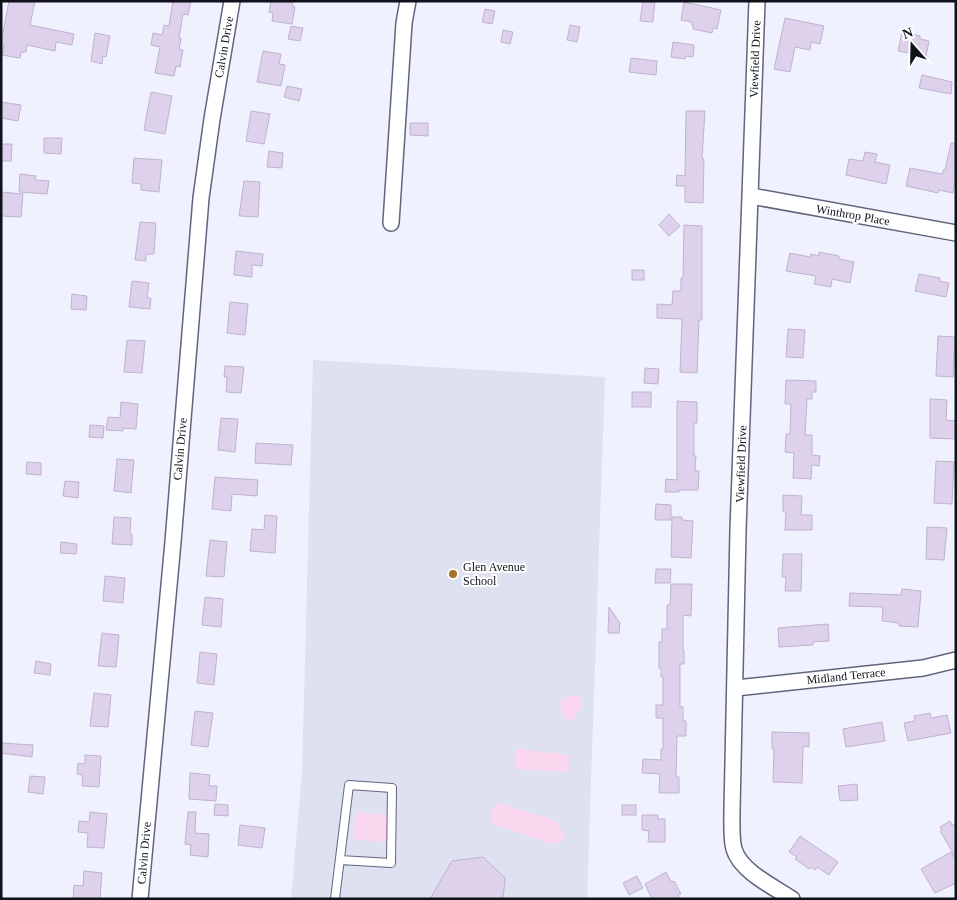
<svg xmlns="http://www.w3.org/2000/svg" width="957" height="900" viewBox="0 0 957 900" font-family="'Times New Roman',serif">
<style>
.built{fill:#dee1f0}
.green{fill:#fbd7ef}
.building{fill:#ded1ec;stroke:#bfb2cd}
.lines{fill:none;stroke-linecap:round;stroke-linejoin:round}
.lane-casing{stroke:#60657e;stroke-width:10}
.street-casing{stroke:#60657e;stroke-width:18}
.lane{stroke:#fff;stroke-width:8}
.street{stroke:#fff;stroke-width:15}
.poi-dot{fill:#a47328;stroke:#fff;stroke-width:2}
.labels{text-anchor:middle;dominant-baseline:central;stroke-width:4;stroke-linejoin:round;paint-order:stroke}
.street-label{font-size:12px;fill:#0f111b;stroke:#fff}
.poi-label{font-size:12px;fill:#0f111b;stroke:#fff;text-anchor:start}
</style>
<rect width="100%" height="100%" fill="#eff2fe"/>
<!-- built -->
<polygon class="built" points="313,360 605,377 587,899 291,899 302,771"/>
<!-- green -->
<g class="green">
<polygon points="570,696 582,697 582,707 578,711 574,721 563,717 560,701"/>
<polygon points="516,749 570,755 568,772 515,769"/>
<polygon points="498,803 554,820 565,835 562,842 552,844 491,823 492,809"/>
<polygon points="355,812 389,815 387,842 353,840"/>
</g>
<!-- building -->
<g class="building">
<polygon points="9,1 35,1 30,25 74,34 72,45 56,42 55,51 27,45 26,52 21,52 20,58 2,55 4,45 1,44 1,33 3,33"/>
<polygon points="173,1 191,1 188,15 183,14 179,38 181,38 179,49 183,50 180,67 176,66 174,76 155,73 160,47 151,45 153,33 162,35 164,25 169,26"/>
<polygon points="271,1 293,2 292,6 295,7 292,24 272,21 273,13 269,12"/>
<polygon points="643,1 655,1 653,22 640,21"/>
<polygon points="684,2 721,10 717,29 713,28 712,33 693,29 693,25 691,24 692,22 681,20"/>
<polygon points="485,9 495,11 492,24 482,22"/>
<polygon points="785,18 824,26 820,44 811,42 810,50 795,47 790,72 774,69"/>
<polygon points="570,25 580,27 577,42 567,40"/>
<polygon points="291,26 303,28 300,41 288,39"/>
<polygon points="503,30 513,32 510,44 501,42"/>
<polygon points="902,32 920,36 920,39 929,41 926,56 898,51"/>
<polygon points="95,33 110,36 106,57 103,56 102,64 91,61"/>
<polygon points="673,42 694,45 693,57 686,56 685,59 671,57"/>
<polygon points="263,51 281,54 279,64 285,65 281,86 257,82"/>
<polygon points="631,58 657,61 656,75 629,72"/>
<polygon points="922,75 952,82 951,94 919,88"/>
<polygon points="287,86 302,89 299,101 284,97"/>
<polygon points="151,92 172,96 165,134 144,130"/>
<polygon points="1,102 21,105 18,121 1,118"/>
<polygon points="251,111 270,114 264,144 246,141"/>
<polygon points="686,111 705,111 702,159 704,159 703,203 685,202 685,186 676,186 677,175 685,176"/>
<polygon points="410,123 428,123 428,136 410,135"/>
<polygon points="44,138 62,138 61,154 44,153"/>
<polygon points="951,143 956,143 956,177 953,193 939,190 938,193 906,186 910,168 942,174 944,169 945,170"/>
<polygon points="1,144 12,144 11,161 1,161"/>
<polygon points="269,151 283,153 282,168 267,167"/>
<polygon points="865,152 877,154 875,162 890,165 886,184 846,175 849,159 863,161"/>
<polygon points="134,158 162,160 159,192 141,190 141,184 132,183"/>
<polygon points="20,174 36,176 35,180 49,181 47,194 19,192"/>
<polygon points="244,181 260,182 258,217 239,216"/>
<polygon points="1,192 23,194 21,217 1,216"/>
<polygon points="669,214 680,226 669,236 659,225"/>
<polygon points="140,222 156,223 154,254 146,254 146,261 135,260"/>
<polygon points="684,225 702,226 702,320 699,320 697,373 680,372 682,319 657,318 657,304 672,305 673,291 681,291 681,278 683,278"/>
<polygon points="236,251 263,254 262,266 252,265 252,277 234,275"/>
<polygon points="819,252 839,256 839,259 854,262 850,283 832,279 831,287 814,284 816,276 786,271 790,253 810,257 811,254 819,256"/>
<rect x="632" y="270" width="12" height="10"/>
<polygon points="919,274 940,278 939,281 949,283 946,297 915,291"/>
<polygon points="132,281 149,283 147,298 151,298 150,309 129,307"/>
<polygon points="72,294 87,296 86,310 71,309"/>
<polygon points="230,302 248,304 245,335 227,333"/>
<polygon points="788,329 805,330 803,358 786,357"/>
<polygon points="938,336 955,337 953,377 936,376"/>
<polygon points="127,340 145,341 142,373 124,372"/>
<polygon points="225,366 244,367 241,393 226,392 227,377 224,377"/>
<polygon points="645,368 659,369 658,384 644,383"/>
<polygon points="786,380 816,381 816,392 812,392 812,399 807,399 805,435 812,435 812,455 820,456 819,466 812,465 811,479 793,478 794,453 785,452 786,434 790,434 791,404 785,404"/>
<rect x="632" y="392" width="19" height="15"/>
<polygon points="930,399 947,400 946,420 956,421 956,439 930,438"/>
<polygon points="677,401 697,402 697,423 694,423 694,456 696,456 695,471 699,471 698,490 679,490 679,492 665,492 666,479 677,480"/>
<polygon points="121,402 138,404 136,429 123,428 123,431 106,430 108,417 120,418"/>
<polygon points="221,418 238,419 235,452 218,450"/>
<polygon points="90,425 104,426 103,438 89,437"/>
<polygon points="256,443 293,445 291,465 255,463"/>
<polygon points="117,459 134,460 131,493 114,491"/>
<polygon points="936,461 954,462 952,504 934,503"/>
<polygon points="27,462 41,463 41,475 26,474"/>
<polygon points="215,477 258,480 257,496 232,494 231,511 212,509"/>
<polygon points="65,481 79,482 78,498 63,496"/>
<polygon points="783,495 802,496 801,515 812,515 812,530 785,530 786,512 783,512"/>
<polygon points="656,504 671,505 671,520 655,520"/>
<polygon points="265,515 277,516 275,553 250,551 252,529 264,530"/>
<polygon points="114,517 131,518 130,534 132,534 132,545 112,544"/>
<polygon points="672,517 682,517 682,520 693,521 691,558 671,557"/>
<polygon points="927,527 947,528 944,560 926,559"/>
<polygon points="210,540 227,542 224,577 206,576"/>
<polygon points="61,542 77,544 76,554 60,553"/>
<polygon points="783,554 802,554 801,591 785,591 786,577 782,577"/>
<polygon points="656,569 671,569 670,583 655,583"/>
<polygon points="105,576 125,578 123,603 103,601"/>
<polygon points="671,584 692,584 691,616 683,615 683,650 684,650 684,664 680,664 680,707 683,707 683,721 686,721 686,736 677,736 676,777 679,777 679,793 659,793 660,774 642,773 643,759 661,760 661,749 663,749 663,718 656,718 656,705 663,705 663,677 661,677 661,668 659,668 659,642 662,642 662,629 667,629 667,605 670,605"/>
<polygon points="902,589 921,591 918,627 899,626 899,623 882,621 883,607 849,606 850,593 901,595"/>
<polygon points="205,597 223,599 221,627 202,625"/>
<polygon points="609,607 620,623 619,633 608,633"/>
<polygon points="828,624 829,641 813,642 813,645 779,647 778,628"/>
<polygon points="102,633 119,635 116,667 98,666"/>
<polygon points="200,652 217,654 214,685 197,683"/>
<polygon points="36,661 51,664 50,675 34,673"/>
<polygon points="94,693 111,695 108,727 90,726"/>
<polygon points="195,711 213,713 208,747 191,745"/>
<polygon points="930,713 931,718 947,715 951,733 908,741 904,723 915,721 914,716"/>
<polygon points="882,722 885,741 846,747 843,729"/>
<polygon points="772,732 809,733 809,747 803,746 802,783 773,782 774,749 772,749"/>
<polygon points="1,743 33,745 32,757 1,753"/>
<polygon points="85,755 101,756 99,787 82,786 83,775 77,774 78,763 85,764"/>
<polygon points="190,773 210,775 209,786 217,786 216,801 189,799"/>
<polygon points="30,776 45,777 43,794 28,792"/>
<polygon points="857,784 858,800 840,801 838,786"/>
<polygon points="215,804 228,805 228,816 214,815"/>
<rect x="622" y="805" width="14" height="10"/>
<polygon points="90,812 107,814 104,848 87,847 88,833 78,832 79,821 89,822"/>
<polygon points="188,812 196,812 195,833 209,834 208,857 190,855 191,845 185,844"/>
<polygon points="642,815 658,815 658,819 665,819 665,842 648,842 649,831 642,830"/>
<polygon points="950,821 952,825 956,823 956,858 940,831 942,830 940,827"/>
<polygon points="240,825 265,828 262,848 238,845"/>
<polygon points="800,836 838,862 829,875 817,867 815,870 811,867 809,869 795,859 797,857 789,852"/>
<polygon points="951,852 956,860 956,883 935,893 921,869"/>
<polygon points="483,857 505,878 503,899 430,899 452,861"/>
<polygon points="84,871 102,873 100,899 73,899 74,885 83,886"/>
<polygon points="666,872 671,882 674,881 681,894 678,895 680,899 652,899 645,884"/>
<polygon points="637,876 643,888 629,895 623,883"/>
</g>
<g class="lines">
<defs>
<polyline id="lane" points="335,899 349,785 392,788 391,863 340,860"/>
<g id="street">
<path d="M757,1l-19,529 -6,280c0,13 -1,28 2,39 6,22 40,38 58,50"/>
<polyline points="751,196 956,233"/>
<polyline points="391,223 404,23 408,1"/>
<polyline points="736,688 923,668 956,660"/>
<polyline points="140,899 173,542 201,198 212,119 232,1"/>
</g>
</defs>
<!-- lane casing -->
<use href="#lane" class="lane-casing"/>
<!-- street casing -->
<use href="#street" class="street-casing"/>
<!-- lane -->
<use href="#lane" class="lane"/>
<!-- street -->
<use href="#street" class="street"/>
</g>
<!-- markers -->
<circle class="poi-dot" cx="453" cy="574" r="5"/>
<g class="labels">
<!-- street labels -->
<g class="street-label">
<text transform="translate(224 47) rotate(-80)">Calvin Drive</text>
<text transform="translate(755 59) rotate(-88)">Viewfield Drive</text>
<text transform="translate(853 215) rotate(10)">Winthrop Place</text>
<text transform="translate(180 449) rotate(-85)">Calvin Drive</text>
<text transform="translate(741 464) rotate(-88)">Viewfield Drive</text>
<text transform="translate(846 676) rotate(-6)">Midland Terrace</text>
<text transform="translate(144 853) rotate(-85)">Calvin Drive</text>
</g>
<!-- poi labels -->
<g class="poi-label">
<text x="463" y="567">Glen Avenue<tspan x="463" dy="14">School</tspan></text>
</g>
</g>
<!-- border -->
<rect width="957" height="900" fill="none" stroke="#0f111b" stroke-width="5"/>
<!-- north arrow -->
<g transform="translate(912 45) rotate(340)" stroke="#ffffff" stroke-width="4" paint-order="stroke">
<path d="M0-4L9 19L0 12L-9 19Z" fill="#0f111b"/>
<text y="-8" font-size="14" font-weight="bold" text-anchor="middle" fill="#0f111b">N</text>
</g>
</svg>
